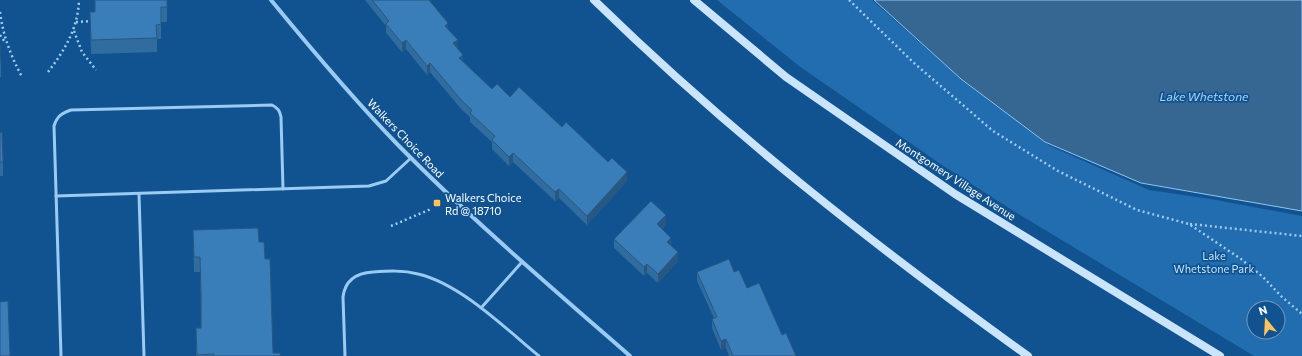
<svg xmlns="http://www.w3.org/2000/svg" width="1302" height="356" viewBox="0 0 1302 356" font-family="Commissioner,sans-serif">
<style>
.green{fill:#226daf;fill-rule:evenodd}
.water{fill:#366793;stroke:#8cc6f6}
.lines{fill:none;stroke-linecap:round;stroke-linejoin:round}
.path{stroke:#9bcaf2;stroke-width:2.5;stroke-dasharray:2 3;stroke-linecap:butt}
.lane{stroke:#9bcaf2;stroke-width:3}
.street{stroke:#9bcaf2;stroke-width:4}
.secondary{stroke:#cae4fc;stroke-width:8}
.wall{fill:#316c9f}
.shaded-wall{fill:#285882}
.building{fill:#397db9;stroke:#285882}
.poi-dot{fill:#ffc35c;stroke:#115390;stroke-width:1.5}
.labels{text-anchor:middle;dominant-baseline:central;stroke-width:3.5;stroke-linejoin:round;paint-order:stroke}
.street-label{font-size:11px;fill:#fff;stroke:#115390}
.poi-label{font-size:11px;fill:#fff;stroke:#115390;text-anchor:start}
.park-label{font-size:11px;fill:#c2e2fd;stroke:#115390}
.water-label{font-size:12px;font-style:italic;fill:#a7d4fa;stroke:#115390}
</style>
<rect width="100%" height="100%" fill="#115390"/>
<!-- green -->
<path class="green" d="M717,0h155l92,82 86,64 99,44 62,9 91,17v140h-48l-242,-146 -70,-45 -143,-99zM1254,308h24v24h-24z"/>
<!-- water -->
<polygon class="water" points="874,0 1302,0 1302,211 1141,183 1045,142 961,79"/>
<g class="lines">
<!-- path -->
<g class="path">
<polyline points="849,0 914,63 993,131 1058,171 1137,210 1189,224 1241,259 1263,277 1282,297 1302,314"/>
<path d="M0,12c3,24 11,44 22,65"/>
<polyline points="76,22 94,21"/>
<polyline points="74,31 82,52 96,70"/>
<polyline points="0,35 5,42"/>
<path d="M48,72c17,-22 30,-44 31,-72"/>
<polyline points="1190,224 1302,236"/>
<polyline points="391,226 431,209"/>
</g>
<!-- lane -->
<g class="lane">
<polyline points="139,194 144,356"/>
<polyline points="56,196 369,186 386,181 411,158"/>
<polyline points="481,308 522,262"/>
<path d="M61,356l-7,-230c3,-10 8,-13 17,-16l201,-5c6,3 8,6 9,12l2,72"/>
<path d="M345,356l-2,-59c2,-17 14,-24 30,-25 15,-1 30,-2 45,2 43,10 88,55 121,82"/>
</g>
<!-- street -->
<path class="street" d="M271,0c41,50 83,100 128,146 73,74 153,142 231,210"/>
<!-- secondary -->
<g class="secondary">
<path d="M594,0c134,131 282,247 434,356"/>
<polyline points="694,0 786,77 955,194 1220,356"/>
</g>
</g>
<!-- wall -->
<g class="wall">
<polygon points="95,0 167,0 167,22 161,22 161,39 157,39 157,52 91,54 90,12 95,12"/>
<polygon points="365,0 429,0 448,29 463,61 492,89 510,97 562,127 627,181 587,225 559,198 555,201 513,162 509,166 492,149 492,142 470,122 470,117 462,110 430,72 427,75 406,49 402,52 386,33 386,26"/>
<polygon points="0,45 1,63 1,77 0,77"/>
<polygon points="0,133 3,162 3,176 0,176"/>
<polygon points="666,224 662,229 671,245 678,261 658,283 647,273 644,276 614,248 614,239"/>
<polygon points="193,230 259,242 265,259 273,353 280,356 196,356 196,328 201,328 201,308 200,272 194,272"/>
<polygon points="697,272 734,272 782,335 796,356 729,356 726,348 721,350 712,328 712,319 714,318 697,281"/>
</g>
<!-- shaded-wall -->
<g class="shaded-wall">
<polygon points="448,23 448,32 445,26"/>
<polygon points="406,40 406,49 402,52 402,43"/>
<polygon points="458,40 458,49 453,43"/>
<polygon points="463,55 463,64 459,58"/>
<polygon points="430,63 430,72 427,75 427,66"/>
<polygon points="513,153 513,162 509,166 509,157"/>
<polygon points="627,172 627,181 587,225 587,216"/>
<polygon points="559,189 559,198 555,201 555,192"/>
<polygon points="666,215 666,224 657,233 657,224"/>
<polygon points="671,238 671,247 667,242"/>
<polygon points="678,252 678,261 658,283 658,274"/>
<polygon points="647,264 647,273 644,276 644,267"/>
<polygon points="726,339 726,348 721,350 721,341"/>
</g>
<!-- building -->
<g class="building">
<polygon points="95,0 167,0 167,7 161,7 161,24 156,25 157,38 91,40 90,12 95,12"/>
<polygon points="372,0 429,0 448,23 445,26 458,40 453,43 463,55 459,58 492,89 497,84 510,97 519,87 562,127 566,122 608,162 612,158 627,172 587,216 559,189 555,192 513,153 509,157 492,140 495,136 470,113 472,110 462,101 430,63 427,66 406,40 402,43 386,24 389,21"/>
<polygon points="0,45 1,63 0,63"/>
<polygon points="2,132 3,162 0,162 0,133"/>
<polygon points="651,201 666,215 657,224 671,238 667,242 678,252 658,274 647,264 644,267 614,239"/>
<polygon points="258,228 259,242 264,242 265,259 270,259 273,353 280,353 280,356 214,356 214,354 197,355 196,328 201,328 201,293 200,257 194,257 193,230"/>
<polygon points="729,259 734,272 739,270 747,288 759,283 782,335 786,333 796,356 733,356 726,339 721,341 712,319 717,317 697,272"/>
<polygon points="8,301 10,356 0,356 0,302"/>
</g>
<!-- markers -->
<rect class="poi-dot" x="433" y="199" width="8" height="8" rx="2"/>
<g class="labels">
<!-- street labels -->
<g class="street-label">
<text transform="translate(406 138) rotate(46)">Walkers Choice Road</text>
<text transform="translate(956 179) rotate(33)">Montgomery Village Avenue</text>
</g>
<!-- poi labels -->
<g class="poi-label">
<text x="445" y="197">Walkers Choice<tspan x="445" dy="13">Rd @ 18710</tspan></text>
</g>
<!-- park labels -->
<g class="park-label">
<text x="1214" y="255">Lake<tspan x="1214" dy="13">Whetstone Park</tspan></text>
</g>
<!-- water labels -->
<g class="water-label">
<text x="1204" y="96">Lake Whetstone</text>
</g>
</g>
<!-- north arrow -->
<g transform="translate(1266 320) rotate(342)"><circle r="19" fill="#115390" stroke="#7098bc"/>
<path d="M0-3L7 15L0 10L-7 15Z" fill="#ffc35c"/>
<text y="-6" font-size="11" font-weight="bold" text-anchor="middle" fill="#ffffff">N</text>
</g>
</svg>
